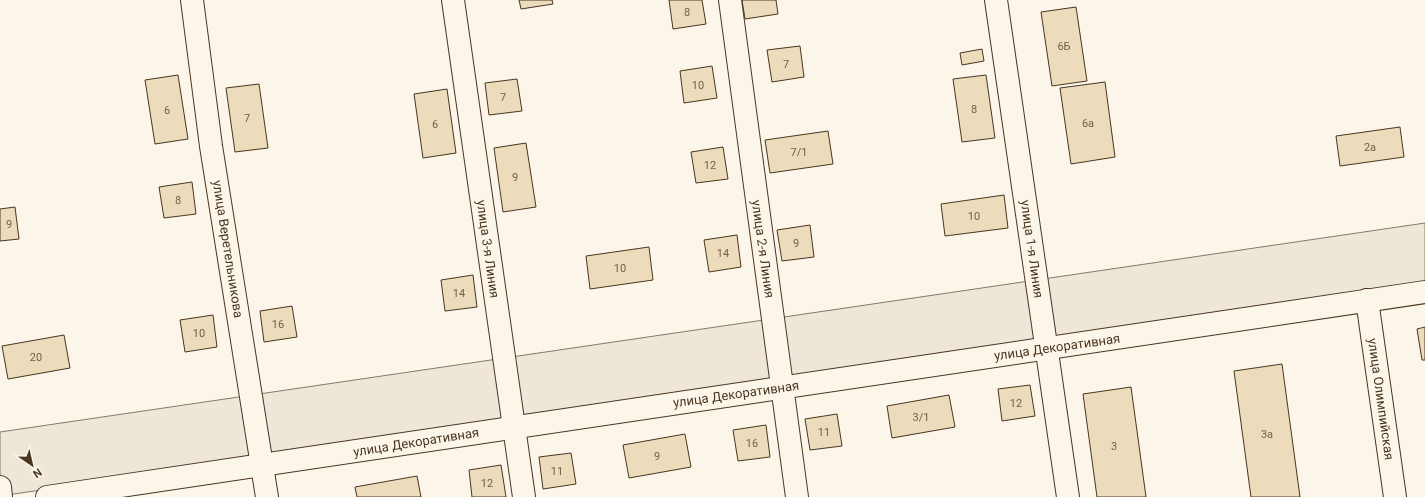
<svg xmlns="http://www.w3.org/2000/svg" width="1425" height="497" viewBox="0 0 1425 497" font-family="Roboto,sans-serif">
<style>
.green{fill:#ede6d9;stroke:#887966}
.building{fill:#ecdcbc;stroke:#4a3520}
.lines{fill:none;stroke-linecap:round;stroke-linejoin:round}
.minor-casing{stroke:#4a3520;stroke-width:24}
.minor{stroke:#fbf6e9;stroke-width:22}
.labels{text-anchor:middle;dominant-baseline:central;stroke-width:3;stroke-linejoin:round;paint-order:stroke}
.number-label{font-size:11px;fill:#725f47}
.street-label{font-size:13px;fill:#4a3520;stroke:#fbf6e9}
</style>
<rect width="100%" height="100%" fill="#fbf6e9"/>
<!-- green -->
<polygon class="green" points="1425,223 1425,289 0,496 0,432"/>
<!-- building -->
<g class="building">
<polygon points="519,0 552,0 553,4 521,9"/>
<polygon points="669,0 702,0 706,24 673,29"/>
<polygon points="742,0 776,0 778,14 745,19"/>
<polygon points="1076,7 1087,81 1052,86 1041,12"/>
<polygon points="800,46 804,77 772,82 767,50"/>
<polygon points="982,49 984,61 962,65 960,53"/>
<polygon points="712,66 717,98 684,103 680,71"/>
<polygon points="178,75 188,139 155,144 145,80"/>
<polygon points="986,75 995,138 962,142 953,79"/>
<polygon points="517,79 522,111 489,115 485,83"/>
<polygon points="1105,82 1115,157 1071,164 1060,88"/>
<polygon points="259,84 268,148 235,152 226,88"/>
<polygon points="447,89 456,153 423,158 414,94"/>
<polygon points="1400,127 1404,157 1340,166 1336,136"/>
<polygon points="828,131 833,164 770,173 765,140"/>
<polygon points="526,143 536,207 503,212 494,148"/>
<polygon points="723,147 728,179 696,183 691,152"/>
<polygon points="192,182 196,214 164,218 159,187"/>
<polygon points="1004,195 1008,228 945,236 941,204"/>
<polygon points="15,207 19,239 0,241 0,209"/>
<polygon points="810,225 814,257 782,261 777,230"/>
<polygon points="737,235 741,267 709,272 704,240"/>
<polygon points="649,247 653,280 590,289 586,256"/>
<polygon points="473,275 477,307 445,311 441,280"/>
<polygon points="292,306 297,337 264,342 260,311"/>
<polygon points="213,315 217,347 185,352 180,320"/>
<polygon points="1425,327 1425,360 1422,360 1417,329"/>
<polygon points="64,335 70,368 8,379 2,346"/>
<polygon points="1282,364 1300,497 1251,497 1234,371"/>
<polygon points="1030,385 1035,416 1002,421 998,389"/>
<polygon points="1131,387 1146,497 1097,497 1083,394"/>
<polygon points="949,395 955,427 892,438 887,406"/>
<polygon points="837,414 842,446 810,450 805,419"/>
<polygon points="766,425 770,457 738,461 733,430"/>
<polygon points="685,434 691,467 629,478 623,445"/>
<polygon points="571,453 576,484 543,489 539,457"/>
<polygon points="501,465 506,497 472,497 469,470"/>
<polygon points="417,476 421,497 357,497 355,487"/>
</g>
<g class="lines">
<defs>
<g id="minor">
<polyline points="192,0 211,146 267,497"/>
<polyline points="453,0 524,497"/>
<polyline points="730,0 797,497"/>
<polyline points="996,0 1068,497"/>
<polyline points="1367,300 1395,497"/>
<polyline points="0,487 1,497"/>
<polyline points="47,497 1425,292"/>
</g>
</defs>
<!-- minor casing -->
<use href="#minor" class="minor-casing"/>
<!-- minor -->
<use href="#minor" class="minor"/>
</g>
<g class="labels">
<!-- number labels -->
<g class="number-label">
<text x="687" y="12">8</text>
<text x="1064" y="46">6Б</text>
<text x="786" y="64">7</text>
<text x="698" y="85">10</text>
<text x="503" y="97">7</text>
<text x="974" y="109">8</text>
<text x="167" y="110">6</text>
<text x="247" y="118">7</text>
<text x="1088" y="123">6а</text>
<text x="435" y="124">6</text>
<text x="1370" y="147">2а</text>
<text x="799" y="152">7/1</text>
<text x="710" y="165">12</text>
<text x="515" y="177">9</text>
<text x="178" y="200">8</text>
<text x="974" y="216">10</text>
<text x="9" y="224">9</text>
<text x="796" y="243">9</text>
<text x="723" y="253">14</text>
<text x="620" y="268">10</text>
<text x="459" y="293">14</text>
<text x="278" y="324">16</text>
<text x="199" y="333">10</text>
<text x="36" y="357">20</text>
<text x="1016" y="403">12</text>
<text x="921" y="417">3/1</text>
<text x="824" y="432">11</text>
<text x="1267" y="434">3а</text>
<text x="752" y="443">16</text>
<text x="1114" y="446">3</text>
<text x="657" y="456">9</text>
<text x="557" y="471">11</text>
<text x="487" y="483">12</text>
</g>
<!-- street labels -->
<g class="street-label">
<text transform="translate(228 249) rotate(81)">улица Веретельникова</text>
<text transform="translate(488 249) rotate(82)">улица 3-я Линия</text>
<text transform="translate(763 249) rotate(82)">улица 2-я Линия</text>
<text transform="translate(1032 249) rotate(82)">улица 1-я Линия</text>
<text transform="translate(1057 347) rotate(-8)">улица Декоративная</text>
<text transform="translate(736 394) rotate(-8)">улица Декоративная</text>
<text transform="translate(1381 399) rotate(82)">улица Олимпийская</text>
<text transform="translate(416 442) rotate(-9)">улица Декоративная</text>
</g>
</g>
<!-- north arrow -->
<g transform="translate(32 465) rotate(146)" stroke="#fbf6e9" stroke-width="3" paint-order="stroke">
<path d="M0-3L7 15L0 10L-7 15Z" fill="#4a3520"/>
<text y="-6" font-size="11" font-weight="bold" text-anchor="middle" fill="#4a3520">N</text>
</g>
</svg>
